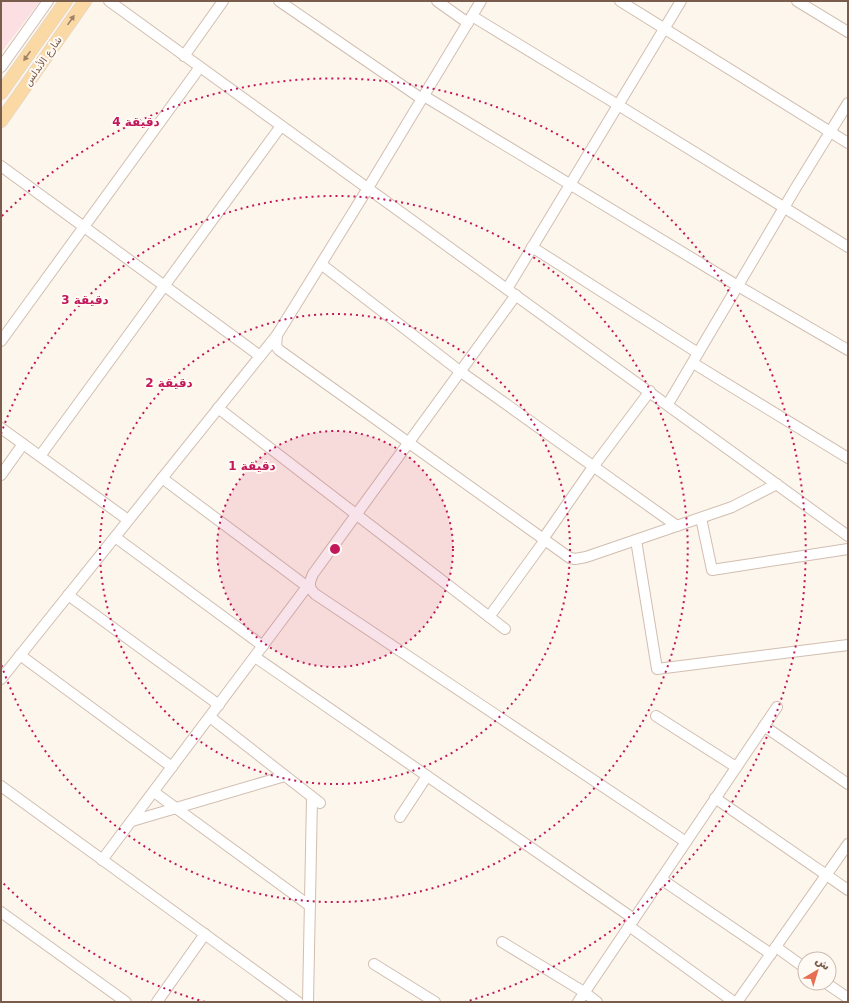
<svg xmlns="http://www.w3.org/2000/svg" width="849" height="1003" viewBox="0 0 849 1003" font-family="'DejaVu Sans',Vazirmatn,sans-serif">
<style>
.medical{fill:#fbdfe3}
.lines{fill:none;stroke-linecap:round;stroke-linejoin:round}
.minor-casing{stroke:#d1beb0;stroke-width:12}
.major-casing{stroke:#dad1cd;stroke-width:14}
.minor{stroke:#fff;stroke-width:10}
.major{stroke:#fbd9a5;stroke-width:13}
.oneway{fill:#a18267}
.ring{fill:none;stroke:#c2185b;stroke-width:2;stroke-dasharray:2 4}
.labels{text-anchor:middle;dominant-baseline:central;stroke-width:4;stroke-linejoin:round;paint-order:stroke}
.street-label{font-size:10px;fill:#7a5c4d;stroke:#fffaf3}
.centre{fill:#c2185b;stroke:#fffaf3;stroke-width:2}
.ring-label{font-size:12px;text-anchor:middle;font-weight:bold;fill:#c2185b;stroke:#fffaf3;stroke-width:4;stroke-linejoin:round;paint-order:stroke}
</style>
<rect width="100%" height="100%" fill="#fdf6ec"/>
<!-- medical -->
<polygon class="medical" points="1,1 40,1 1,53"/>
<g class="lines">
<defs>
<g id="minor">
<polyline points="109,1 848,536"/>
<polyline points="279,1 422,99"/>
<polyline points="437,1 468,23"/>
<polyline points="481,1 368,188 277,335 276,346 279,350 570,558 575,559 586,557 732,507 777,484"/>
<polyline points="620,1 848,143"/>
<polyline points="797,1 848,32"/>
<polyline points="472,16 618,105 848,247"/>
<polyline points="184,56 223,1"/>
<polyline points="1,67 48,1"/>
<polyline points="424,96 738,286 848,350"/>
<polyline points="1,166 260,356"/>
<polyline points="532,247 698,353"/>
<polyline points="321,264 461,372 677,526"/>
<polyline points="507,289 681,1"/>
<path d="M516,295l-203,279c-4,9 -5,13 2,20l371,248"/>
<polyline points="1,341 200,67"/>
<polyline points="693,363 848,458"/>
<polyline points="668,404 795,189 848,103"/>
<polyline points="218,408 505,629"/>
<polyline points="1,428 128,520"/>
<polyline points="40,456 281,126"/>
<polyline points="1,475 23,444"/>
<polyline points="162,478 309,588"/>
<polyline points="701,518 712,570 848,549"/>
<polyline points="115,537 263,646"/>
<polyline points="543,539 593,467 650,391"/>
<polyline points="636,540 657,669 848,645"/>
<polyline points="68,595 219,705"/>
<polyline points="489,617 545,540"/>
<polyline points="20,655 172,767"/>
<polyline points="255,657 634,919"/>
<polyline points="1,679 277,335"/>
<polyline points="656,716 736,767"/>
<polyline points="210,717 320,803"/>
<polyline points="764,726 848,784"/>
<polyline points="1,786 298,1002"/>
<polyline points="154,792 310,906"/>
<polyline points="715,798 848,890"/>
<polyline points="400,817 427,776"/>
<polyline points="132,821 285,776"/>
<polyline points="102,860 309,584"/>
<polyline points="661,879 771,954"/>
<polyline points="1,912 126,1002"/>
<polyline points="629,926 734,1002"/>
<polyline points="502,942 584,992 597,1002"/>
<polyline points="776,947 805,968"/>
<polyline points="374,964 435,1002"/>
<polyline points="826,983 848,998"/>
<polyline points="157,1002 205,934"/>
<polyline points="308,1002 312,798"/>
<polyline points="578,1002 777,707"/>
<polyline points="737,1002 848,844"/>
</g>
<g id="major">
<polyline points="1,93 66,1"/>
<polyline points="1,121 85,1"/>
</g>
</defs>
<!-- minor casing -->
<use href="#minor" class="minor-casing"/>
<!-- major casing -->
<use href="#major" class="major-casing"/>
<!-- minor -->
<use href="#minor" class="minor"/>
<!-- major -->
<use href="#major" class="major"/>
</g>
<!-- one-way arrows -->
<defs><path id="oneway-solid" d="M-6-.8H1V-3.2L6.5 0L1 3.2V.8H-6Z"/></defs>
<g class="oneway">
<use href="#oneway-solid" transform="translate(71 20) rotate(-55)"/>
<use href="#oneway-solid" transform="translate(27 56) rotate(125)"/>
</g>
<!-- distance rings -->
<circle cx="335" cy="549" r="118" fill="#c2185b" fill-opacity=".12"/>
<g class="ring">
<circle cx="335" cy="549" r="118"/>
<circle cx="335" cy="549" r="235"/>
<path d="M1 434A353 353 0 1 1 1 664"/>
<path d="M205 1002A471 471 0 0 1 2 882M2 216A471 471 0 1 1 465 1002"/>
</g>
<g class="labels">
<!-- street labels -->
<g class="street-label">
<text transform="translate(43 61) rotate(-55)">شارع الأندلس</text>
</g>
</g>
<circle cx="335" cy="549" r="6" class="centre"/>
<g class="ring-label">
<text x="136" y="126">4 دقيقة</text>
<text x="85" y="304">3 دقيقة</text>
<text x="169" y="387">2 دقيقة</text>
<text x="252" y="470">1 دقيقة</text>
</g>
<!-- border -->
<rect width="849" height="1003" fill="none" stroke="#7a5c4d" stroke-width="4"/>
<!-- north arrow -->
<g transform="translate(817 971) rotate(38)"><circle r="19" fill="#fffaf3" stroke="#cabbb1"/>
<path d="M0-3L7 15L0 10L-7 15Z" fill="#e76f51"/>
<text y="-6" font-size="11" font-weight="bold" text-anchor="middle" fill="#7a5c4d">ش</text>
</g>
</svg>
